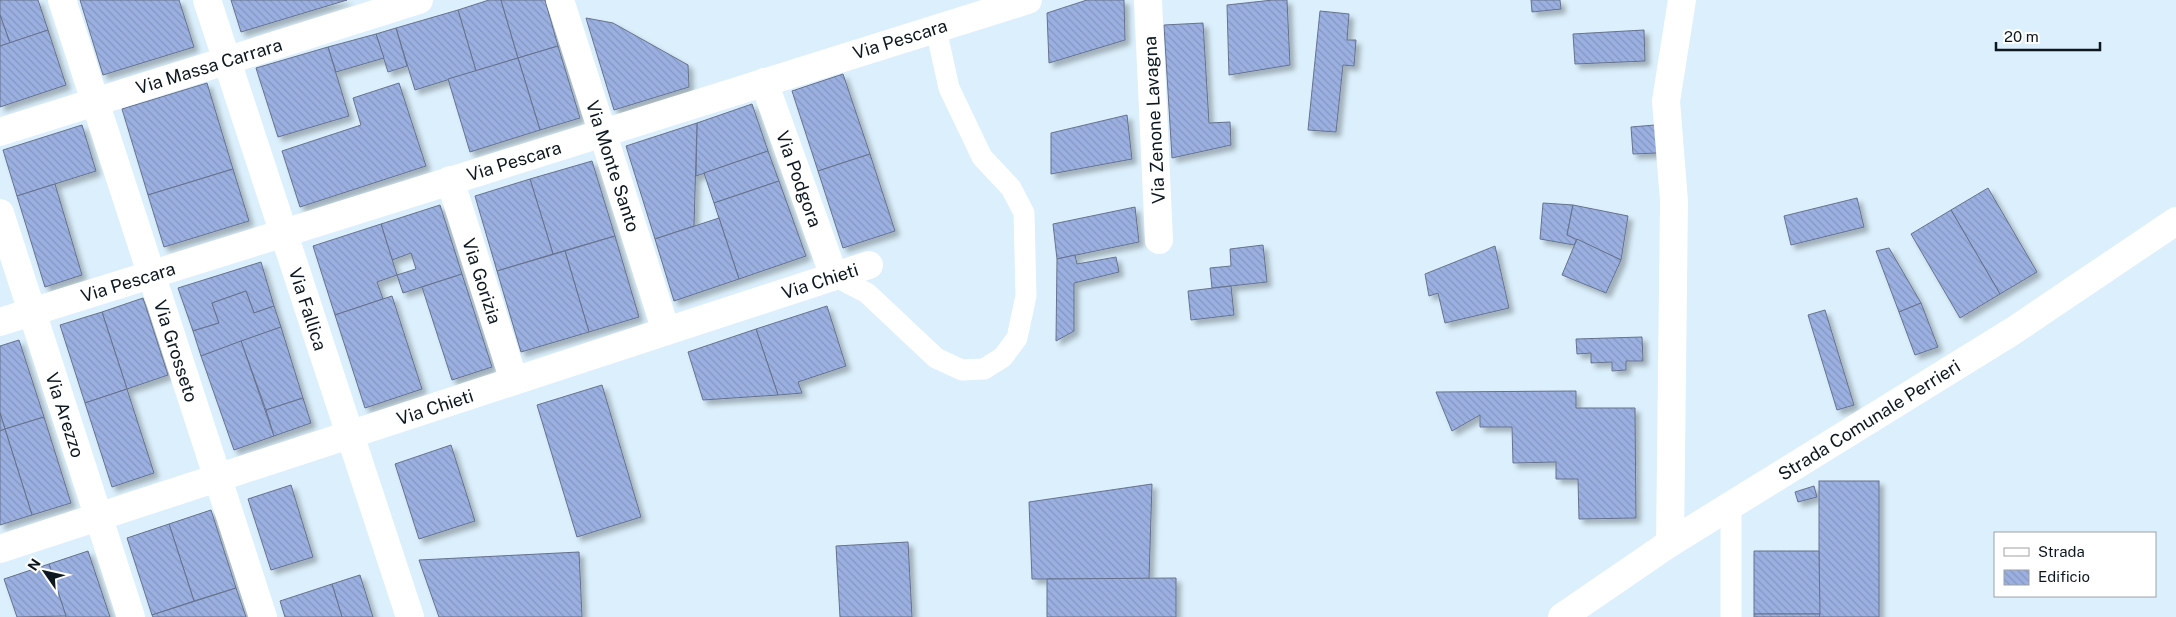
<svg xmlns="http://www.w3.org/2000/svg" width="2176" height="617" viewBox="0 0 2176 617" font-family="'Public Sans',sans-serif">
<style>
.building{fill:url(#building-back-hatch);stroke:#66728d;filter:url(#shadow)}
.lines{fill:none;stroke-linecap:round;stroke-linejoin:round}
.service{stroke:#fff;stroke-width:21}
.minor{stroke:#fff;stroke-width:28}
.tertiary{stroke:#fff;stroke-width:28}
.labels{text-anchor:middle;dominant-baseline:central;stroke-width:4;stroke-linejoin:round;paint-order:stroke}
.street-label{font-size:18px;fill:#0c171f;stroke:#fff}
</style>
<defs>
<pattern id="building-back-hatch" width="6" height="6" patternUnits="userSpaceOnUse" patternTransform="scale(1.25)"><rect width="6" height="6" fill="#9bb0e1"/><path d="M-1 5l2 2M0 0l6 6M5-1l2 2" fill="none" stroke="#8497c1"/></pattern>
<filter id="shadow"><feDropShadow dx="4.5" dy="4.5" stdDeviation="2.5" flood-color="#0004"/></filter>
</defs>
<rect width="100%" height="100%" fill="#dbeffc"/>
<!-- building -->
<g class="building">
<polygon points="0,0 38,0 48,30 10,43 0,15"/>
<polygon points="80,0 179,0 194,47 103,75"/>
<polygon points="231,0 347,0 241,32"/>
<polygon points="489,0 501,0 518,58 476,71 458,10"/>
<polygon points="501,0 545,0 558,46 518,58"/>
<polygon points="1087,0 1124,0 1125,40 1049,63 1047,13"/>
<polygon points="1273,0 1287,0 1290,65 1229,75 1227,5"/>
<polygon points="1531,0 1560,0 1561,9 1532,12"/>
<polygon points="458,10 476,71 415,90 396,28"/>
<polygon points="1320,11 1349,14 1347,40 1356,40 1354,66 1343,65 1336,132 1308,130"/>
<polygon points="0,15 10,43 0,46"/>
<polygon points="586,18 613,23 688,65 689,87 614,110"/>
<polygon points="1203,23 1209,123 1230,122 1231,145 1172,158 1164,25"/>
<polygon points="396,28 407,66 388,72 376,34"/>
<polygon points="48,30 66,85 0,107 0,46"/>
<polygon points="1644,30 1645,61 1575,64 1573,34"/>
<polygon points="376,34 384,58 336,72 328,47"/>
<polygon points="558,46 580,118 540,130 518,58"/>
<polygon points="328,47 349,116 278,137 256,68"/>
<polygon points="518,58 540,130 470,152 448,79"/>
<polygon points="843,74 870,154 818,171 792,91"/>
<polygon points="207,83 233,169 148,195 122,109"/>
<polygon points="399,83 426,166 300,207 282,151 361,125 353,98"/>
<polygon points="752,104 768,151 696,176 697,123"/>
<polygon points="1127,115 1132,159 1051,174 1051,133"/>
<polygon points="697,123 694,226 655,239 626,146"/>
<polygon points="82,125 96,171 17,196 3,150"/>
<polygon points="1655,125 1657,153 1633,154 1631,127"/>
<polygon points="768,151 779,181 714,203 704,173"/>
<polygon points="870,154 895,231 843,248 818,171"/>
<polygon points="592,161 615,236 553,254 530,179"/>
<polygon points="233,169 249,221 164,247 148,195"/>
<polygon points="530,179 553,254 497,271 475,196"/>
<polygon points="779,181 806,256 739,279 714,203"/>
<polygon points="55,184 82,275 45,287 17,196"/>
<polygon points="1988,188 2037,272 2000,294 1951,210"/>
<polygon points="1857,198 1864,227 1791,245 1784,216"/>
<polygon points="1543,203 1573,205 1567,235 1577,239 1574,245 1540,239"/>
<polygon points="440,205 462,274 403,293 397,275 416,269 411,253 392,260 381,224"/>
<polygon points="1573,205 1628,216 1621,260 1567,235"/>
<polygon points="1135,207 1139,242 1057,259 1053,224"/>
<polygon points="1951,210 2000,294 1960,318 1911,234"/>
<polygon points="719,218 739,279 674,301 655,239"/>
<polygon points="381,224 397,275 377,282 383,299 335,315 313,246"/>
<polygon points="615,236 639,317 589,332 565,251"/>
<polygon points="1577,239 1621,260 1606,293 1562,275"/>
<polygon points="1263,245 1267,282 1212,288 1210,268 1231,266 1230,249"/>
<polygon points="1495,246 1509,308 1445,323 1438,293 1429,296 1425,274"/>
<polygon points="1889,248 1921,303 1899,312 1876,251"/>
<polygon points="565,251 589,332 521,352 497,271"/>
<polygon points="1075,255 1077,264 1116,257 1119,272 1074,283 1074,331 1056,341 1057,259"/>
<polygon points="261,262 274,306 254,313 246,291 212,303 219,323 193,331 178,288"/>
<polygon points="462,274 492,367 452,380 422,287"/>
<polygon points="1231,286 1234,315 1191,320 1188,291"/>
<polygon points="246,291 254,313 274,306 281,327 201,356 193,331 219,323 212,303"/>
<polygon points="392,296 422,389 365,408 335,315"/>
<polygon points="143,298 168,375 127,389 102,312"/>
<polygon points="1921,303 1938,347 1915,355 1899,312"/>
<polygon points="827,306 846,366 798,382 802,393 778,395 756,329"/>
<polygon points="1825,310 1854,405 1837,410 1808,315"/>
<polygon points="102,312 127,389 85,403 60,325"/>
<polygon points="281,327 303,398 266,410 241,341"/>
<polygon points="756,329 778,395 703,400 688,352"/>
<polygon points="1642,337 1643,361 1626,361 1626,370 1612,371 1612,362 1591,363 1591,353 1577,354 1576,339"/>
<polygon points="19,340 44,417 5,429 0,413 0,346"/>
<polygon points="241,341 274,436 234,450 201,356"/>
<polygon points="602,385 641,517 577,537 537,405"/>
<polygon points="127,389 154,473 112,487 85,403"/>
<polygon points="1576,391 1576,408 1635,408 1636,518 1579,519 1578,479 1556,479 1556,462 1513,463 1512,427 1480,427 1480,415 1452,431 1436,392"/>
<polygon points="303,398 311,423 274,436 266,410"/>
<polygon points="0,413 5,429 0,431"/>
<polygon points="44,417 71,503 32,515 5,429"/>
<polygon points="5,429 32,515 0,525 0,431"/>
<polygon points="451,445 475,521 419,539 395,464"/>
<rect x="1819" y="481" width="60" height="136"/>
<polygon points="1152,484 1149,579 1032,579 1029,502"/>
<polygon points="291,485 313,557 271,570 248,499"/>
<polygon points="1814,486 1817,497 1798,502 1795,492"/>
<polygon points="211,510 236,588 194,601 169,524"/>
<polygon points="169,524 194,601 152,615 127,538"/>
<polygon points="908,542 912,617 840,617 836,546"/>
<polygon points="88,551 110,617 66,617 49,564"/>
<polygon points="1754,551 1819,551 1820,614 1754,614"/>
<polygon points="579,552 582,617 439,617 419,560"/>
<polygon points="49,564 66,616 17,617 4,579"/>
<polygon points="360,575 373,617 342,617 332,584"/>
<polygon points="1176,578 1176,617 1047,617 1047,579"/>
<polygon points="332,584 342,617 285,617 280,601"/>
<polygon points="236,588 246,617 153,617 152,615"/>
<polygon points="1754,614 1820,614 1819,617 1754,617"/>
</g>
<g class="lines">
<!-- service -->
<g class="service">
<polyline points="834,276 867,293 936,358 962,370 984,369 1003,357 1017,338 1026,296 1024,213 1011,188 982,157 949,88 936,29"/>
<polyline points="1731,617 1731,505"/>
</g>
<!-- minor -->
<g class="minor">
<polyline points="62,0 263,617"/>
<polyline points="560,0 666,331"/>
<polyline points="1148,0 1159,240"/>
<polyline points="764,82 834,276"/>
<polyline points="0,132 419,0"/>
<polyline points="450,180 514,381"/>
<polyline points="0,213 131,617"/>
<polyline points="0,322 1028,0"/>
<polyline points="1670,543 1674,201 1666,101 1682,0"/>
<polyline points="0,549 869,265"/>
<polyline points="1562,617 1670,543 2013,331 2176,221"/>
</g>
<!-- tertiary -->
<polyline class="tertiary" points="207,0 410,617"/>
</g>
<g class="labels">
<!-- street labels -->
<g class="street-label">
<text transform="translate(900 39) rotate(-17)">Via Pescara</text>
<text transform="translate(209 66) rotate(-17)">Via Massa Carrara</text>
<text transform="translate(1154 120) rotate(-93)">Via Zenone Lavagna</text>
<text transform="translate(514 161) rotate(-17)">Via Pescara</text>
<text transform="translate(613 166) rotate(72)">Via Monte Santo</text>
<text transform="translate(799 179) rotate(70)">Via Podgora</text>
<text transform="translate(482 281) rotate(72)">Via Gorizia</text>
<text transform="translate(820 281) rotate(-18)">Via Chieti</text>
<text transform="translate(128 282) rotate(-17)">Via Pescara</text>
<text transform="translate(308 309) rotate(72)">Via Fallica</text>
<text transform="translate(176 351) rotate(72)">Via Grosseto</text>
<text transform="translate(435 407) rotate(-18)">Via Chieti</text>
<text transform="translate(65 415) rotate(72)">Via Arezzo</text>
<text transform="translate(1869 420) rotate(-32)">Strada Comunale Perrieri</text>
</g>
</g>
<!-- legend -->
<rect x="1994" y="532" width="162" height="65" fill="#ffffff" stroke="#9ea2a5"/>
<rect x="2004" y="548" width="25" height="8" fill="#ffffff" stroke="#9ea2a5"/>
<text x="2038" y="557" font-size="15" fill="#0c171f">Strada</text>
<rect x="2004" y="570" width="25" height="15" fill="url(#building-back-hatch)" stroke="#9ea2a5"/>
<text x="2038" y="582" font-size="15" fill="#0c171f">Edificio</text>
<!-- north arrow -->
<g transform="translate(45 572) rotate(304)" stroke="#ffffff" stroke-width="4" paint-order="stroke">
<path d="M0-4L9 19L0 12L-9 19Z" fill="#0c171f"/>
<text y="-8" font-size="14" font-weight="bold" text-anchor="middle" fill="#0c171f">N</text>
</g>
<!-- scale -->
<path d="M1996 42v8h104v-8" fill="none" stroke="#0c171f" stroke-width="2.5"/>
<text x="2004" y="42" font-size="15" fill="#0c171f" stroke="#ffffff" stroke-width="4" paint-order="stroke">20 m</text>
</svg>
